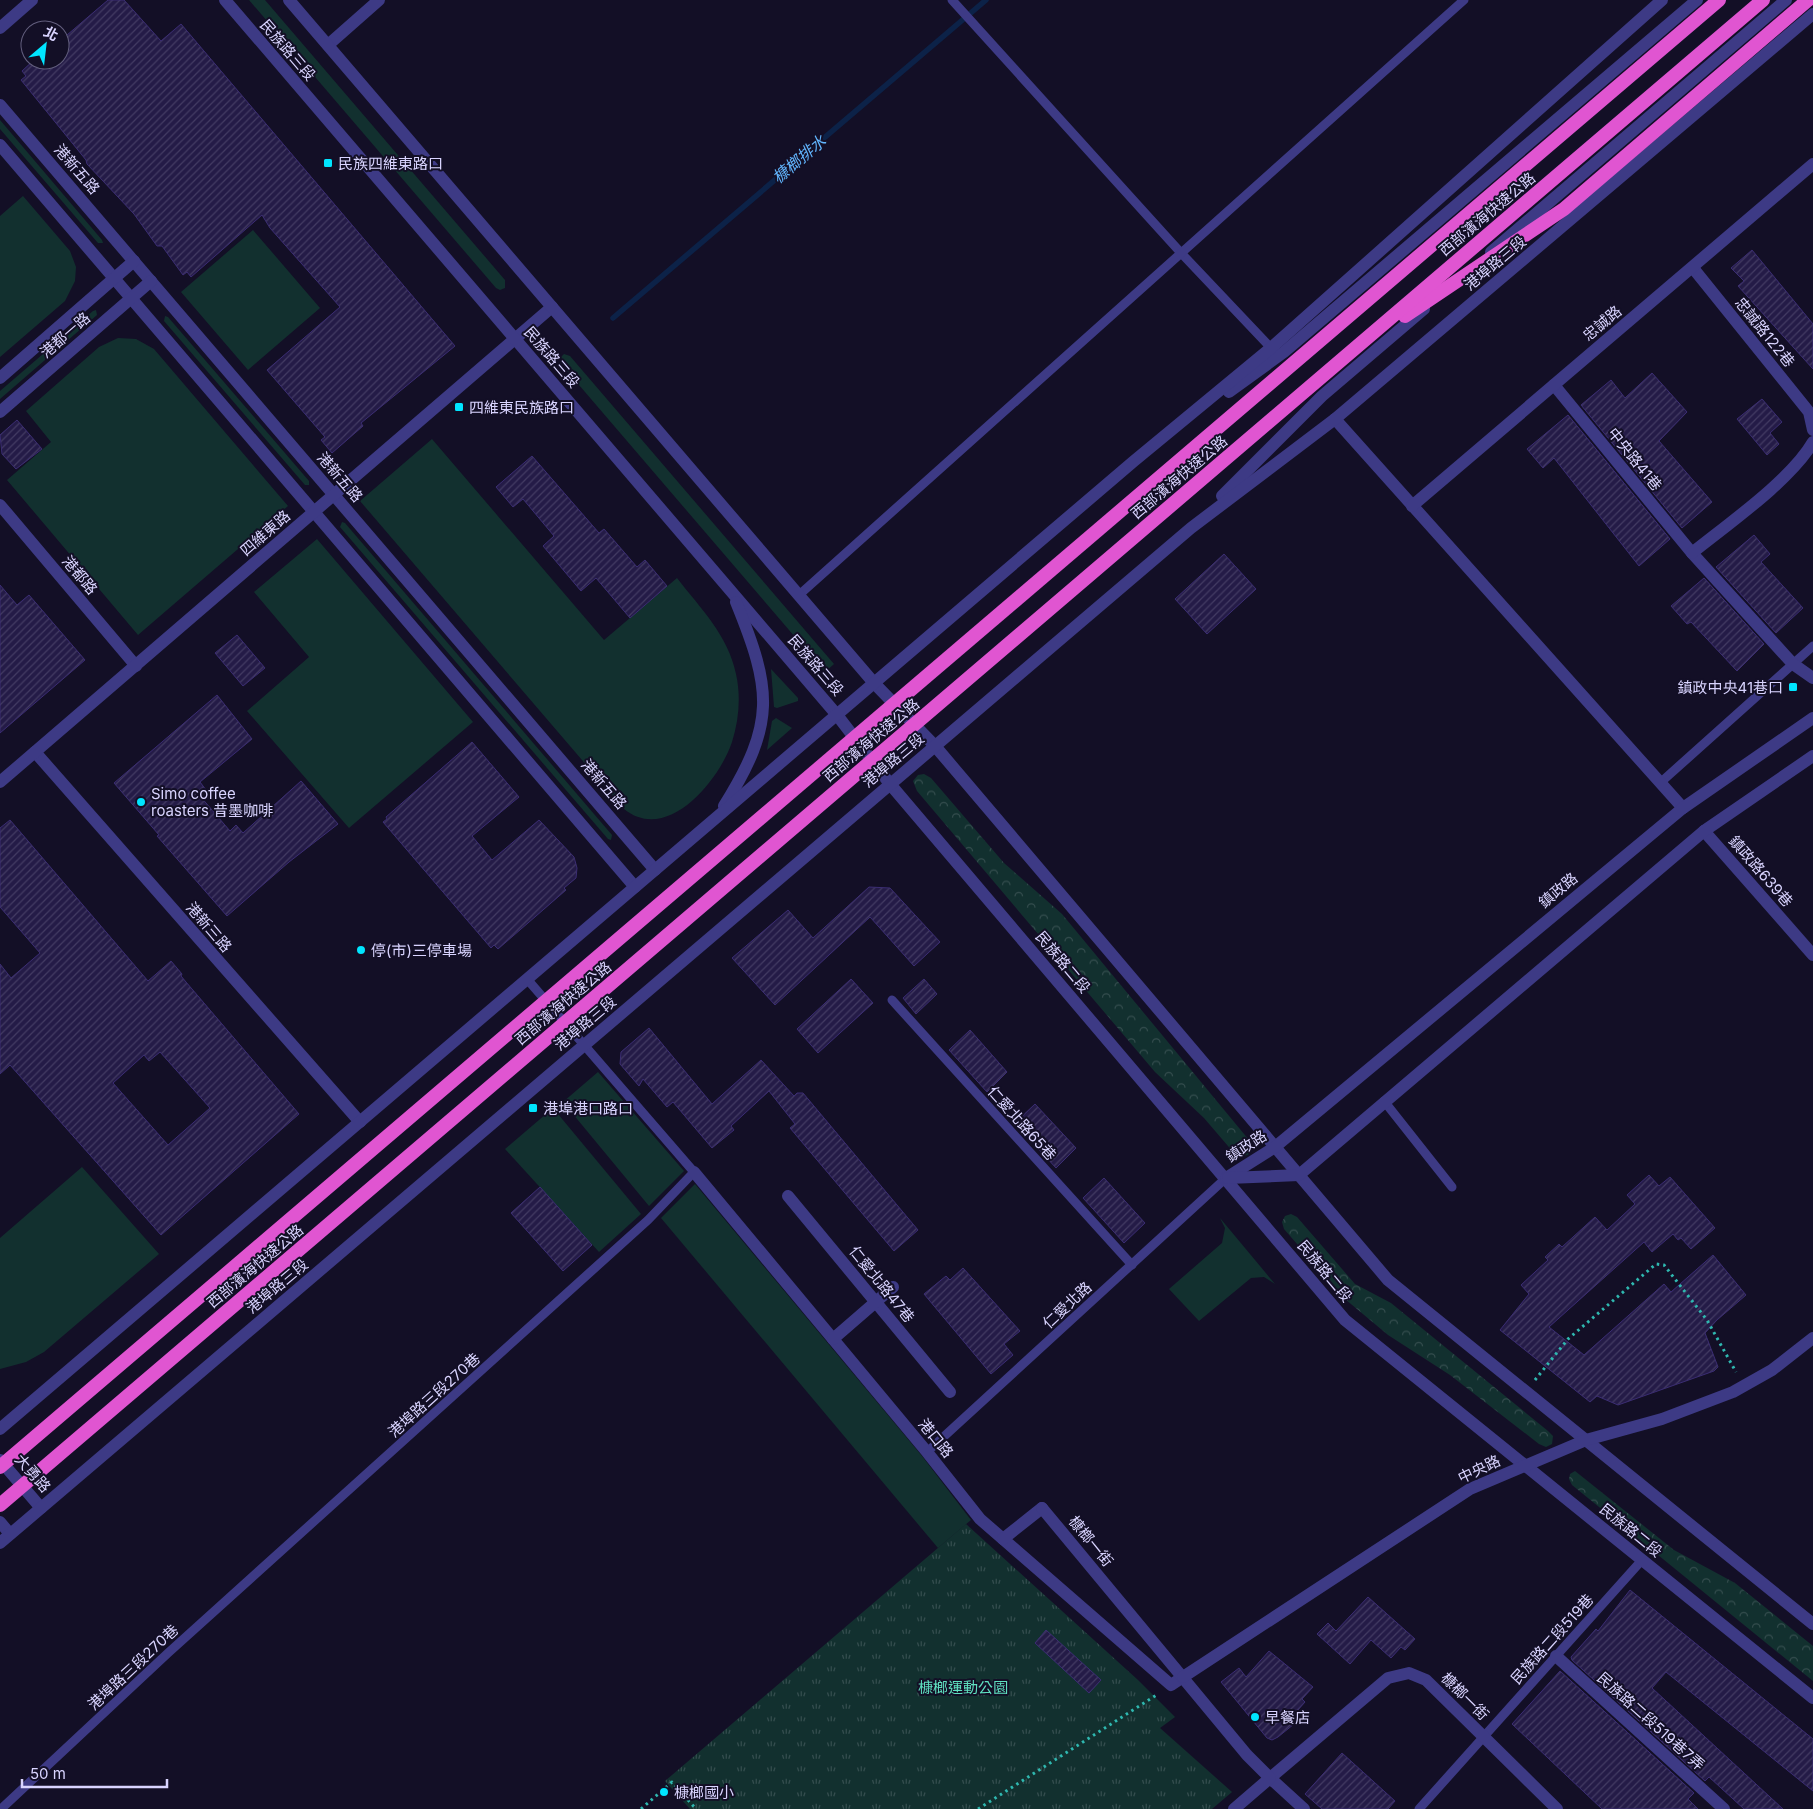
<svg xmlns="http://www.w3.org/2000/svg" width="1813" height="1809" viewBox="0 0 1813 1809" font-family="Inter,'Noto Sans TC',sans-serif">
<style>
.grass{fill:#12302f}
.forest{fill:url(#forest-crowns)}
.park{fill:url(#park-tufts)}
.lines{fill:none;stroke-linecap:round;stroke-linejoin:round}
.stream{stroke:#0c2248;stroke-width:5.5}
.building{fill:url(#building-hatch);stroke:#3b2d73;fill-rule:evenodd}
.path{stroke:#2fb8b0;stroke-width:3;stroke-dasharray:2.5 4;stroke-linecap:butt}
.service{stroke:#3d3a85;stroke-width:9}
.minor{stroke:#3d3a85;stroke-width:12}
.tertiary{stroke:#3d3a85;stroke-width:12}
.trunk-bridge{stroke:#e055d1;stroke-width:14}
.poi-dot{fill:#00e5ff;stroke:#130f26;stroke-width:2}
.labels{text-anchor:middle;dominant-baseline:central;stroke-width:4;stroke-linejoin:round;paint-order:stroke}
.street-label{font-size:15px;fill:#d9d4ff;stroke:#130f26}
.poi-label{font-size:15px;fill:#d9d4ff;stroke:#130f26;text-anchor:start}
.park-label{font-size:15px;fill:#5fe0c0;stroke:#130f26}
.water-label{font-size:16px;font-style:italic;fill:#62b6ff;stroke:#130f26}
</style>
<defs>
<pattern id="forest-crowns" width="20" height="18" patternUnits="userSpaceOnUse" patternTransform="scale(1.25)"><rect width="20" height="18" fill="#12302f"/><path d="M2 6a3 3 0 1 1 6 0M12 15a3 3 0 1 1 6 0" fill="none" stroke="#344d4e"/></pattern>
<pattern id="park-tufts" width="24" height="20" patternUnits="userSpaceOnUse" patternTransform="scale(1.25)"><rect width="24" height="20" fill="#12302f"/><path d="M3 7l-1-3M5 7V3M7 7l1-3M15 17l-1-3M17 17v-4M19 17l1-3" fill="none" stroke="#344d4e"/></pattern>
<pattern id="building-hatch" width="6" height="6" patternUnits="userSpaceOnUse" patternTransform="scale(1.25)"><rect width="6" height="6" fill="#241b47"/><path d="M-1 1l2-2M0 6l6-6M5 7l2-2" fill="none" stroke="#433b63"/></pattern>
</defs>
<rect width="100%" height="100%" fill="#130f26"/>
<!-- grass -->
<g class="grass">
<polygon points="249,0 265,0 505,280 505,288 500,290 496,288"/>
<polygon points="0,120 102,240 103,243 98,243 0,129"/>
<polygon points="23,196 70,251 76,267 75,281 65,301 0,357 0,216"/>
<polygon points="253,230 320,308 248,370 181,292"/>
<polygon points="96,310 97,315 0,399 0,391 93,311"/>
<polygon points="165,316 168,317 309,481 309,485 305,485 164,321"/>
<polygon points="118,338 136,339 154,349 288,506 138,635 7,480 51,442 26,411 99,347"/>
<polygon points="564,354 570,356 834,664 825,672 561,364 560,358"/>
<path d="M432,439l172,201 73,-62c24,31 51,57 59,96 5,22 3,46 -4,68 -13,39 -65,102 -108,67l-264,-308z"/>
<polygon points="342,522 345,523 612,835 611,840 608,839 340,527"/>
<polygon points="317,539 473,722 349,828 247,711 309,657 254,592"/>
<polygon points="771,669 798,698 798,701 777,708 774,707"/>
<polygon points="776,718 792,728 767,750 772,721"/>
<polygon points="598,1072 684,1171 649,1206 563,1102"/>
<polygon points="553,1108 641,1214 599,1252 505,1149"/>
<polygon points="82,1167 159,1254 44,1352 26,1362 0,1369 0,1238"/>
<polygon points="695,1184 922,1456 971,1520 938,1548 661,1218"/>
<polygon points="1220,1218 1275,1284 1264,1277 1251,1278 1199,1321 1169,1289 1222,1243 1225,1228"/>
</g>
<!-- forest -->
<g class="forest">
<polygon points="924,774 931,778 1004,863 1062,914 1249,1140 1251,1147 1248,1155 1241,1156 1234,1153 1204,1118 1155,1072 917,791 913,781 918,775"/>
<polygon points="1291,1214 1297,1217 1355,1284 1391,1303 1548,1431 1553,1436 1552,1444 1546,1447 1539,1444 1450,1375 1388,1335 1345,1299 1284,1229 1282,1222 1285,1216"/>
<polygon points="1575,1471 1674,1550 1735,1583 1813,1646 1813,1681 1572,1485 1569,1479 1570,1474"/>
</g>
<!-- park -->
<polygon class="park" points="966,1524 1138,1680 1175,1717 1160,1728 1232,1792 1212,1809 690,1809 665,1781"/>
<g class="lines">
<!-- stream -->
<polyline class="stream" points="613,318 986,0"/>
</g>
<!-- building -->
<g class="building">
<polygon points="108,0 124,0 161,41 181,24 455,346 361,423 363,426 332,453 321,440 325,437 267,370 340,307 270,228 262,215 191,277 187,272 183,275 162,246 157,246 134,214 87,164 86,160 21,80 26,76 22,71 34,60 60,60 60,41"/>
<polygon points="1752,250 1813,324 1813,369 1738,286 1744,281 1731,268"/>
<polygon points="1652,373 1687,412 1659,441 1712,502 1682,528 1581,405 1611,380 1625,398"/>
<polygon points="1762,399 1782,422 1770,433 1779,444 1767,455 1737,419"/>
<polygon points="1568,415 1670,539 1639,566 1554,458 1543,468 1527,449"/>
<polygon points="17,420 42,449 16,469 2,454 0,435"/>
<polygon points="532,456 599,533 604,529 637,567 645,560 667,586 630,618 596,578 581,591 543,546 554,536 523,499 513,507 496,487"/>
<polygon points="1754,535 1770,554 1761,562 1803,608 1776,633 1716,567"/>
<polygon points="1224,554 1256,589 1207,634 1175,599"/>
<polygon points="1704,578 1764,644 1737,671 1691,622 1687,624 1671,606"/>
<polygon points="0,585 17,605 29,595 85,660 0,733"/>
<polygon points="237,635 265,668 243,686 215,653"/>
<polygon points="217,695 252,739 200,782 206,790 200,796 230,831 236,825 243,833 301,781 338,824 289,862 227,916 157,836 159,835 114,783"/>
<polygon points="472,742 519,797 472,836 492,860 539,820 574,857 577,868 576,878 564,888 566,890 498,949 494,945 491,948 383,822 387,819 386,817"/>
<path d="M10,820l138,161 23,-20 11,13 -1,2 5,6 113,132 -138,121 -151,-170 -10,9v-110l11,14 29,-25 -40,-46v-79zM160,1052l50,56 -42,37 -55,-62 31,-28 5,6z"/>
<polygon points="869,887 890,888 940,942 914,966 870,917 775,1005 732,958 788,910 813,938"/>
<polygon points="851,979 873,1003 818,1053 797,1029"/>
<polygon points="924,979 937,994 916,1014 903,998"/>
<polygon points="649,1028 712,1104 761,1060 794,1096 797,1093 803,1093 918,1230 894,1251 790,1128 795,1124 769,1091 731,1126 734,1130 712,1148 673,1102 667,1107 643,1079 639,1086 620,1064 621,1052"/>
<polygon points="970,1030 1007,1072 987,1092 949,1050"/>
<polygon points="1035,1104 1076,1148 1056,1168 1015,1123"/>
<polygon points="1649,1175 1659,1186 1670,1177 1715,1228 1691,1249 1681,1238 1678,1240 1673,1234 1652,1252 1644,1242 1549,1327 1584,1355 1664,1284 1671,1292 1713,1255 1746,1295 1717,1320 1705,1333 1718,1367 1714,1371 1618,1405 1597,1396 1590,1402 1500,1330 1529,1294 1521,1285 1548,1260 1545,1257 1559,1244 1562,1247 1595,1217 1607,1230 1635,1204 1627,1195"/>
<polygon points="1104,1178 1145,1223 1124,1243 1083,1198"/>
<polygon points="540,1187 592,1245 563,1271 511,1213"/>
<polygon points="963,1268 1020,1331 1004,1344 1013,1355 991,1374 924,1294 946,1276 950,1280"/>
<polygon points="1630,1590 1813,1739 1813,1791 1666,1672 1652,1688 1783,1809 1744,1809 1709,1777 1705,1781 1572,1660 1571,1657 1596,1629 1598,1631"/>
<polygon points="1368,1597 1415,1639 1405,1650 1401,1647 1391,1658 1371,1640 1350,1664 1317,1634 1328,1623 1336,1631"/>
<polygon points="1046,1630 1101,1680 1089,1693 1035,1643"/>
<polygon points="1269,1651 1313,1687 1302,1699 1305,1702 1290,1719 1294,1724 1278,1737 1272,1740 1267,1738 1221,1682 1239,1668 1246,1677"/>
<polygon points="1560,1671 1694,1793 1688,1799 1698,1809 1602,1809 1512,1724"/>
<polygon points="1342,1753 1395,1801 1388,1809 1322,1809 1305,1794"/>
</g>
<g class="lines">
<!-- path -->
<g class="path">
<polyline points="1535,1380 1568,1339 1656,1264 1664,1265 1707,1320 1736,1372"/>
<polyline points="641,1809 672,1782 696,1809"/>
<polyline points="978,1809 1158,1694"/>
</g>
<!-- service -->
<g class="service">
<polyline points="952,0 1182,254 1271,348"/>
<polyline points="799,595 1464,0"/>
<polyline points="1660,783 1813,646"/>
<polyline points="892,1000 1132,1265"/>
<polyline points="1384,1101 1452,1187"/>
<polyline points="927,1452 1226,1178"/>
<polyline points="1,1809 168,1653 648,1220 694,1172 527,979"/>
<polyline points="1419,1809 1642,1560"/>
</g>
<!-- minor -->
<g class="minor">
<polyline points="0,28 32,0"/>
<polyline points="328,45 379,0"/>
<polyline points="0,105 655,870"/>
<polyline points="0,145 635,887"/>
<polyline points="1693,268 1809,412 1813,430"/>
<polyline points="0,378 134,261"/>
<polyline points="1554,385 1692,553 1793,664 1813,678"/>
<polyline points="0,412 151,281"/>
<polyline points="1335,419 1683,808"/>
<polyline points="0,505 136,666"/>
<polyline points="1412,506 1813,164"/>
<path d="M1692,553c36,-29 99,-73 121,-111"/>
<polyline points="35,752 360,1122"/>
<polyline points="0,782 552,307"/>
<polyline points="1704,831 1813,955"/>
<polyline points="694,1172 927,1452 980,1519 1171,1685 1183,1677"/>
<polyline points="788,1196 950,1392"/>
<polyline points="833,1339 893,1287"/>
<polyline points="1003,1539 1042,1508"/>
<polyline points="1556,1656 1724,1809"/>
<polyline points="1304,1809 1270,1778 1388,1678 1409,1673 1426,1680 1557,1809"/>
</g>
<!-- tertiary -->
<g class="tertiary">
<polyline points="225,0 837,715 890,784 1345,1320 1813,1698"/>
<polyline points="289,0 874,683 935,746 1388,1280 1813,1624"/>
<polyline points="1491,252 1786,0"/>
<polyline points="1229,392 1284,352 1697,0"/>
<polyline points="1222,496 1322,396 1424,309"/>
<path d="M724,806c52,-83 48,-116 12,-204"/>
<polyline points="1226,1178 1275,1147 1683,808 1813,718"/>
<polyline points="1228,1178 1299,1175 1704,831 1813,756"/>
<polyline points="0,1429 1134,461 1271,348 1662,0"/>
<polyline points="0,1460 41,1508"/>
<polyline points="1042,1508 1247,1755 1270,1778 1234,1809"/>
<polyline points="0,1522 10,1534"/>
<polyline points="0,1543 1191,528 1335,419 1813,14"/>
<polyline points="1183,1677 1470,1489 1586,1440 1662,1419 1733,1392 1772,1370 1813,1338"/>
</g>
<!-- trunk-bridge -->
<g class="trunk-bridge">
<polyline points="1405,316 1564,209 1808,0"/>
<polyline points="0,1467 1719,0"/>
<polyline points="0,1505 1763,0"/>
</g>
</g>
<!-- markers -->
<g class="poi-dot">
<rect x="323" y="158" width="10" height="10" rx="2.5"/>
<rect x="454" y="402" width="10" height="10" rx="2.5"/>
<rect x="1788" y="682" width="10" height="10" rx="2.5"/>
<circle cx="141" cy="802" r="5"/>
<circle cx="361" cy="950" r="5"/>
<rect x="528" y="1103" width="10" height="10" rx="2.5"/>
<circle cx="1255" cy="1717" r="5"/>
<circle cx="664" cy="1792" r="5"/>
</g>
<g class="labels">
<!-- street labels -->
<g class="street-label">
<text transform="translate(288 50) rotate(49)">民族路三段</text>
<text transform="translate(77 169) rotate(49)">港新五路</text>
<text transform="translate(1487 214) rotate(-40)">西部濱海快速公路</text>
<text transform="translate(1495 263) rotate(-40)">港埠路三段</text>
<text transform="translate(1602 323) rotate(-40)">忠誠路</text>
<text transform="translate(1765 332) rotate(51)">忠誠路122巷</text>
<text transform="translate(65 335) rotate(-41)">港都一路</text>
<text transform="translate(552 357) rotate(49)">民族路三段</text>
<text transform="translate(1635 459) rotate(51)">中央路41巷</text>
<text transform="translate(340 477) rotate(49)">港新五路</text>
<text transform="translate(1179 477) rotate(-40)">西部濱海快速公路</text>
<text transform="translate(265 533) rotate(-41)">四維東路</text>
<text transform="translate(80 575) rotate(50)">港都路</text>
<text transform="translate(816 665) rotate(49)">民族路三段</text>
<text transform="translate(871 740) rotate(-40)">西部濱海快速公路</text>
<text transform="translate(893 760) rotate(-40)">港埠路三段</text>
<text transform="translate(604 784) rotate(49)">港新五路</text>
<text transform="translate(1761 871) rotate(49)">鎮政路639巷</text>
<text transform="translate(1558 890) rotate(-40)">鎮政路</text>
<text transform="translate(209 927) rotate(49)">港新三路</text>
<text transform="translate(1063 962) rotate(50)">民族路二段</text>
<text transform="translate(563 1003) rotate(-40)">西部濱海快速公路</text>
<text transform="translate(585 1023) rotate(-40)">港埠路三段</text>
<text transform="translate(1022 1123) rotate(48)">仁愛北路65巷</text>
<text transform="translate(1246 1146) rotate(-33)">鎮政路</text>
<text transform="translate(255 1266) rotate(-40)">西部濱海快速公路</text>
<text transform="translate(1325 1271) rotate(50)">民族路二段</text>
<text transform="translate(882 1284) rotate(51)">仁愛北路47巷</text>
<text transform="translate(277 1286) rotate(-40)">港埠路三段</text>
<text transform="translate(1067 1305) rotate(-43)">仁愛北路</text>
<text transform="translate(434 1395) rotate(-42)">港埠路三段270巷</text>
<text transform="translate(936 1438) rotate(51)">港口路</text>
<text transform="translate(1479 1469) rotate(-25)">中央路</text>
<text transform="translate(33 1473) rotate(49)">大勇路</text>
<text transform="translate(1631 1530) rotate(39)">民族路二段</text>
<text transform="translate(1091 1541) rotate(51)">槺榔一街</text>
<text transform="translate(1552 1639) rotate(-48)">民族路二段519巷</text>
<text transform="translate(133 1667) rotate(-43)">港埠路三段270巷</text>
<text transform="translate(1465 1696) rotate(45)">槺榔一街</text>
<text transform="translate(1651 1721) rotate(42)">民族路二段519巷7弄</text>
</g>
<!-- poi labels -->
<g class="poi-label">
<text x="338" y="163">民族四維東路口</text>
<text x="469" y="407">四維東民族路口</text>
<text x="1783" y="687" text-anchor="end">鎮政中央41巷口</text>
<text x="151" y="793">Simo coffee<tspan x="151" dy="17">roasters 昔墨咖啡</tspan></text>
<text x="371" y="950">停(市)三停車場</text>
<text x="543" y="1108">港埠港口路口</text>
<text x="1265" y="1717">早餐店</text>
<text x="674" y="1792">槺榔國小</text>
</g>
<!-- park labels -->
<g class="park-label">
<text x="963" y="1687">槺榔運動公園</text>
</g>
<!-- water labels -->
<g class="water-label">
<text transform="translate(799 159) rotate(-40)">槺榔排水</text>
</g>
</g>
<!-- north arrow -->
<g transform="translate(45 45) rotate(28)"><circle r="24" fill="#130f26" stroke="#625e7d"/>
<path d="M0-4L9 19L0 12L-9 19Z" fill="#00e5ff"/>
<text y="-8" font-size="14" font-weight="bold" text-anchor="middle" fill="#d9d4ff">北</text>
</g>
<!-- scale -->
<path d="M22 1779v8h145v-8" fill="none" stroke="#d9d4ff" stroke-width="2.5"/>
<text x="30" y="1779" font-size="15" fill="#d9d4ff" stroke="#130f26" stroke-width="4" paint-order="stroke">50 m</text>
</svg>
